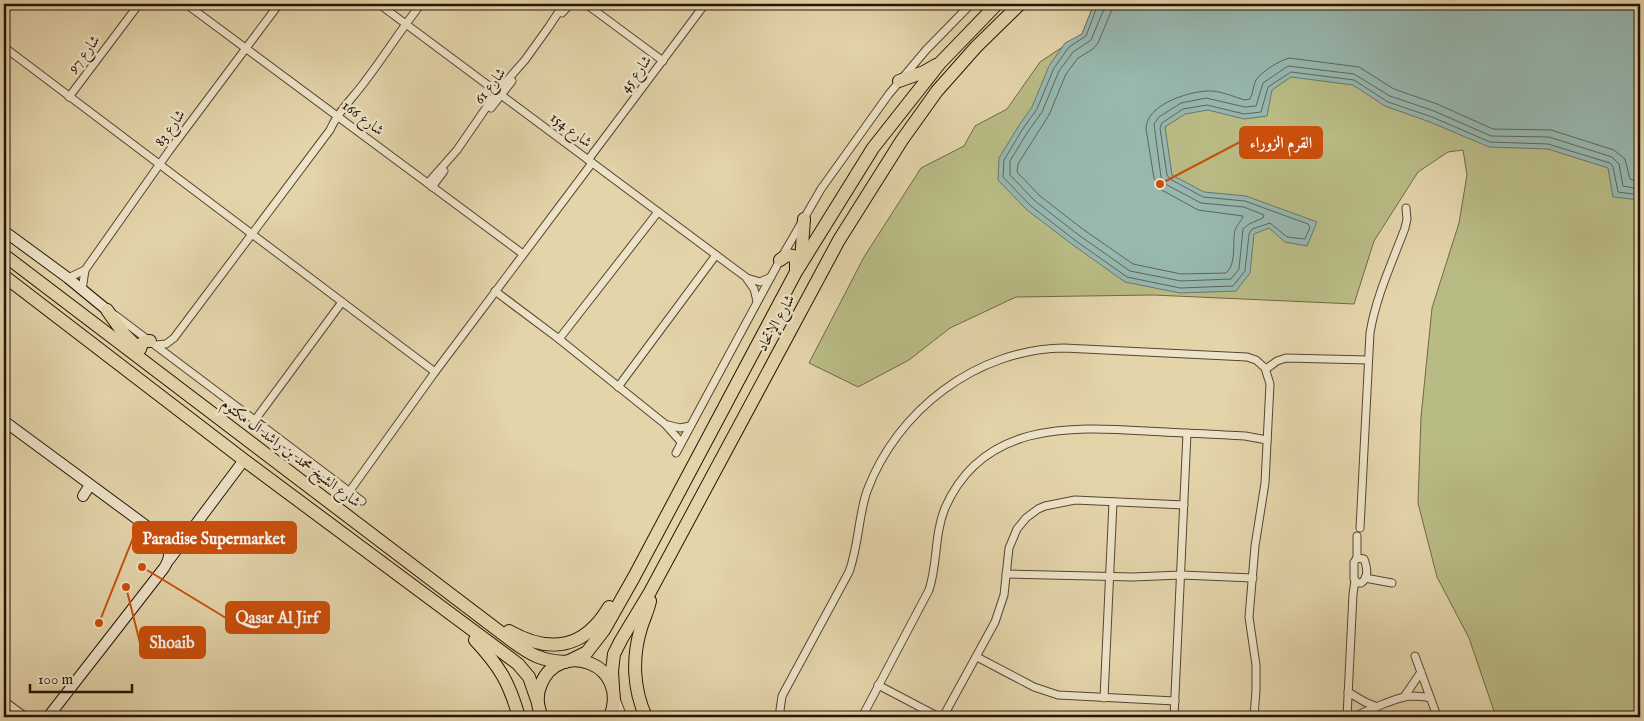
<svg xmlns="http://www.w3.org/2000/svg" width="1644" height="721" viewBox="0 0 1644 721" font-family="'IM FELL English',Amiri,serif">
<style>
.green{fill:#b9bb85;stroke:#706846}
.water{fill:#97b7af;stroke:#6a766c}
.lines{fill:none;stroke-linecap:round;stroke-linejoin:round}
.shore{stroke:#5e665b;stroke-width:1}
.street-casing{stroke:#564530;stroke-width:9}
.secondary-casing{stroke:#261507;stroke-width:12}
.highway-casing{stroke:#261507;stroke-width:14}
.street{stroke:#ede3c8;stroke-width:7}
.secondary{stroke:#ede3c8;stroke-width:10}
.highway{stroke:#e4d4aa;stroke-width:12}
.labels{text-anchor:middle;dominant-baseline:central;stroke-width:5;stroke-linejoin:round;paint-order:stroke}
.street-label{font-size:15px;fill:#261507;stroke:#ede3c8}
.leader{fill:none;stroke:#cb4f0b;stroke-width:2}
.callout-dot{fill:#cb4f0b;stroke:#ede3c8;stroke-width:2}
.callout{fill:#cb4f0b;stroke:#cb4f0b;stroke-width:2}
.callout-label{font-size:16px;text-anchor:middle;font-weight:bold;fill:#fff}
</style>
<rect width="100%" height="100%" fill="#e4d4aa"/>
<filter id="stains"><feTurbulence type="fractalNoise" baseFrequency=".004" numOctaves="4"/><feColorMatrix values="0 0 0 0 .2 0 0 0 0 .09 0 0 0 0 .02 0 0 0 .5 -.17"/></filter>
<radialGradient id="worn" r=".72"><stop offset=".6" stop-color="#630" stop-opacity="0"/><stop offset="1" stop-color="#630" stop-opacity=".3"/></radialGradient>
<!-- green -->
<polygon class="green" points="1094,4 1640,4 1640,717 1496,717 1469,638 1437,577 1418,503 1421,417 1432,308 1459,223 1467,175 1463,150 1448,152 1418,172 1374,241 1354,304 1153,295 1016,297 950,328 909,360 858,387 809,363 864,257 921,168 964,146 975,126 1007,109 1040,62 1082,34"/>
<!-- water -->
<polygon class="water" points="1094,4 1640,4 1640,200 1613,197 1608,168 1548,149 1489,147 1430,122 1385,106 1353,85 1291,77 1272,90 1267,116 1244,119 1208,110 1185,114 1165,127 1172,175 1204,192 1246,196 1317,222 1307,246 1285,242 1269,228 1254,234 1250,273 1236,291 1180,293 1125,282 1073,245 1027,210 998,180 999,158 1018,127 1032,107 1049,66 1065,43 1082,34"/>
<g class="lines">
<!-- shore -->
<g class="shore">
<polyline points="1098,4 1086,36 1069,47 1054,68 1037,109 1022,130 1004,160 1003,177 1031,206 1076,241 1127,277 1180,288 1233,286 1245,271 1249,234 1252,229 1270,223 1287,237 1305,239 1310,227 1308,224 1245,201 1203,197 1170,179 1167,175 1160,128 1162,123 1183,109 1207,105 1244,114 1261,112 1268,87 1291,72 1354,80 1388,102 1432,117 1490,142 1548,144 1610,163 1613,167 1618,192 1640,195"/>
<polyline points="1105,4 1104,9 1091,40 1073,52 1059,71 1042,112 1027,133 1010,161 1010,175 1035,201 1080,236 1130,271 1181,281 1231,279 1239,269 1243,229 1249,224 1263,218 1264,215 1244,207 1201,203 1167,185 1161,177 1154,124 1159,117 1181,103 1206,98 1245,107 1256,106 1263,83 1288,66 1354,74 1390,96 1434,111 1491,136 1549,137 1612,157 1619,164 1623,186 1640,189"/>
<path d="M1112,4l-1,8 -13,31 -5,6 -15,9 -12,16 -17,41 -31,49 -1,8 23,24 44,34 49,34 48,10 45,-1c11,-10 6,-29 9,-43 2,-6 7,-9 8,-14l-45,-6 -38,-21 -6,-11 -8,-49c0,-24 41,-37 61,-38 12,-1 27,6 38,9l5,-1c3,-5 3,-13 6,-19 6,-9 23,-19 33,-22l70,9 35,22 43,15 56,25 58,1 63,20 11,9 5,20 10,3"/>
</g>
<defs>
<g id="street">
<polyline points="186,4 523,254"/>
<polyline points="379,4 747,278 760,282 771,277"/>
<polyline points="586,4 663,61"/>
<polyline points="562,13 570,4"/>
<polyline points="4,47 435,372"/>
<polyline points="69,97 139,4"/>
<polyline points="491,108 512,81"/>
<polyline points="588,160 705,4"/>
<polyline points="428,183 457,150 497,92 525,60 548,28 564,4"/>
<polyline points="432,187 444,171"/>
<polyline points="68,278 85,270 169,151 279,4"/>
<polyline points="747,279 754,289 757,301"/>
<polyline points="82,290 85,270"/>
<polyline points="495,291 559,339 665,424 681,442"/>
<polyline points="115,315 362,501"/>
<polyline points="559,339 658,212"/>
<path d="M156,345l10,-1 8,-6 156,-208c8,-19 24,-33 36,-50 19,-25 36,-52 55,-76"/>
<polyline points="1266,369 1277,361 1286,358 1368,360"/>
<polyline points="618,387 716,255"/>
<polyline points="255,420 342,302"/>
<polyline points="668,425 680,428 690,426"/>
<polyline points="676,453 780,260 821,189 889,94 926,50 971,4"/>
<polyline points="349,492 435,372 592,163"/>
<path d="M1360,528l10,-195c6,-37 22,-70 35,-105l2,-9 -1,-11"/>
<path d="M1357,558l7,1c3,8 5,19 -3,24h-3l-4,-4v-17z"/>
<polyline points="1357,558 1357,536"/>
<polyline points="1006,574 1133,577 1181,575 1253,578"/>
<polyline points="1365,578 1392,583"/>
<polyline points="1415,656 1437,716"/>
<polyline points="977,657 1034,687 1058,695 1175,701"/>
<polyline points="878,685 939,717"/>
<polyline points="1348,692 1365,702 1377,707"/>
<polyline points="1404,697 1421,672"/>
<polyline points="1104,698 1113,502"/>
<polyline points="616,699 623,717"/>
<polyline points="4,701 26,717"/>
<path d="M782,717l-2,-7 2,-14 67,-124c10,-27 9,-55 18,-81 30,-81 110,-142 197,-143l183,9 9,3 9,8 5,16 -5,99 -10,63 -6,71 7,48v25l-2,27"/>
<path d="M862,717l67,-127c9,-27 5,-55 16,-82 37,-85 123,-82 201,-77 33,2 66,3 99,5l22,4"/>
<polyline points="943,717 995,622 1004,595 1009,548 1017,529 1026,518 1038,509 1045,506 1075,500 1184,505"/>
<polyline points="1174,717 1187,433"/>
<polyline points="1347,717 1353,594 1355,581"/>
<path d="M1355,717c9,-6 44,-20 55,-21 7,0 13,0 20,2"/>
</g>
<g id="secondary">
<polyline points="4,231 68,278 107,310"/>
<path d="M4,421l156,115c11,9 12,20 4,32l-116,149"/>
<polyline points="83,496 90,485"/>
<polyline points="169,560 244,460"/>
</g>
<g id="highway">
<polyline points="899,81 924,72 936,65"/>
<path d="M4,255l508,386c19,14 30,20 53,21"/>
<polyline points="780,260 787,255 793,256 796,259 796,270"/>
<polyline points="801,261 804,219"/>
<polyline points="4,276 244,460 518,664 529,677 537,700"/>
<polyline points="107,310 124,334 138,348"/>
<polyline points="140,349 142,343 146,341 150,341"/>
<path d="M509,631c41,23 75,18 100,-24"/>
<path d="M475,640c25,27 34,42 44,77"/>
<polyline points="571,660 587,652 604,630 634,577 796,272 873,148 940,63 997,4"/>
<polyline points="613,688 612,671 614,654 621,640 650,592 839,240 902,140 937,91 976,47 1020,4"/>
<path d="M542,717c-5,-11 -6,-22 -1,-33 18,-45 90,-21 69,33"/>
<path d="M646,717c-13,-28 -14,-60 -5,-89 3,-10 7,-17 9,-27"/>
</g>
</defs>
<!-- street casing -->
<use href="#street" class="street-casing"/>
<!-- secondary casing -->
<use href="#secondary" class="secondary-casing"/>
<!-- highway casing -->
<use href="#highway" class="highway-casing"/>
<!-- street -->
<use href="#street" class="street"/>
<!-- secondary -->
<use href="#secondary" class="secondary"/>
<!-- highway -->
<use href="#highway" class="highway"/>
</g>
<g class="labels">
<!-- street labels -->
<g class="street-label">
<text transform="translate(84 54) rotate(-53)">شارع 97</text>
<text transform="translate(636 74) rotate(-53)">شارع 45</text>
<text transform="translate(490 86) rotate(-52)">شارع 61</text>
<text transform="translate(363 118) rotate(37)">شارع 166</text>
<text transform="translate(170 128) rotate(-54)">شارع 83</text>
<text transform="translate(571 130) rotate(37)">شارع 154</text>
<text transform="translate(776 323) rotate(-61)">شارع الإتحاد</text>
<text transform="translate(291 453) rotate(37)">شارع الشيخ محمد بن راشد آل مكتوم</text>
</g>
</g>
<!-- callouts -->
<path class="leader" d="M1160 184L1240 142M99 623L133 538M142 567L226 618M126 587L140 643"/>
<g class="callout-dot">
<circle cx="1160" cy="184" r="5"/>
<circle cx="99" cy="623" r="5"/>
<circle cx="142" cy="567" r="5"/>
<circle cx="126" cy="587" r="5"/>
</g>
<g class="callout">
<rect x="1240" y="127" width="82" height="31" rx="5"/>
<rect x="133" y="522" width="163" height="31" rx="5"/>
<rect x="226" y="602" width="103" height="31" rx="5"/>
<rect x="140" y="627" width="65" height="31" rx="5"/>
</g>
<g class="callout-label">
<text x="1281" y="148">القرم الزوراء</text>
<text x="214" y="544">Paradise Supermarket</text>
<text x="277" y="623">Qasar Al Jirf</text>
<text x="172" y="648">Shoaib</text>
</g>
<!-- margin -->
<rect width="1644" height="721" fill="none" stroke="#e4d4aa" stroke-width="20"/>
<rect x="5" y="5" width="1634" height="711" fill="none" stroke="#261507" stroke-width="2.5"/>
<rect x="10" y="10" width="1624" height="701" fill="none" stroke="#261507"/>
<!-- scale -->
<path d="M30 684v8h102v-8" fill="none" stroke="#261507" stroke-width="2.5"/>
<text x="38" y="684" font-size="15" fill="#261507" stroke="#ede3c8" stroke-width="4" paint-order="stroke">100 m</text>
<rect width="100%" height="100%" filter="url(#stains)"/>
<rect width="100%" height="100%" fill="url(#worn)"/>
</svg>
